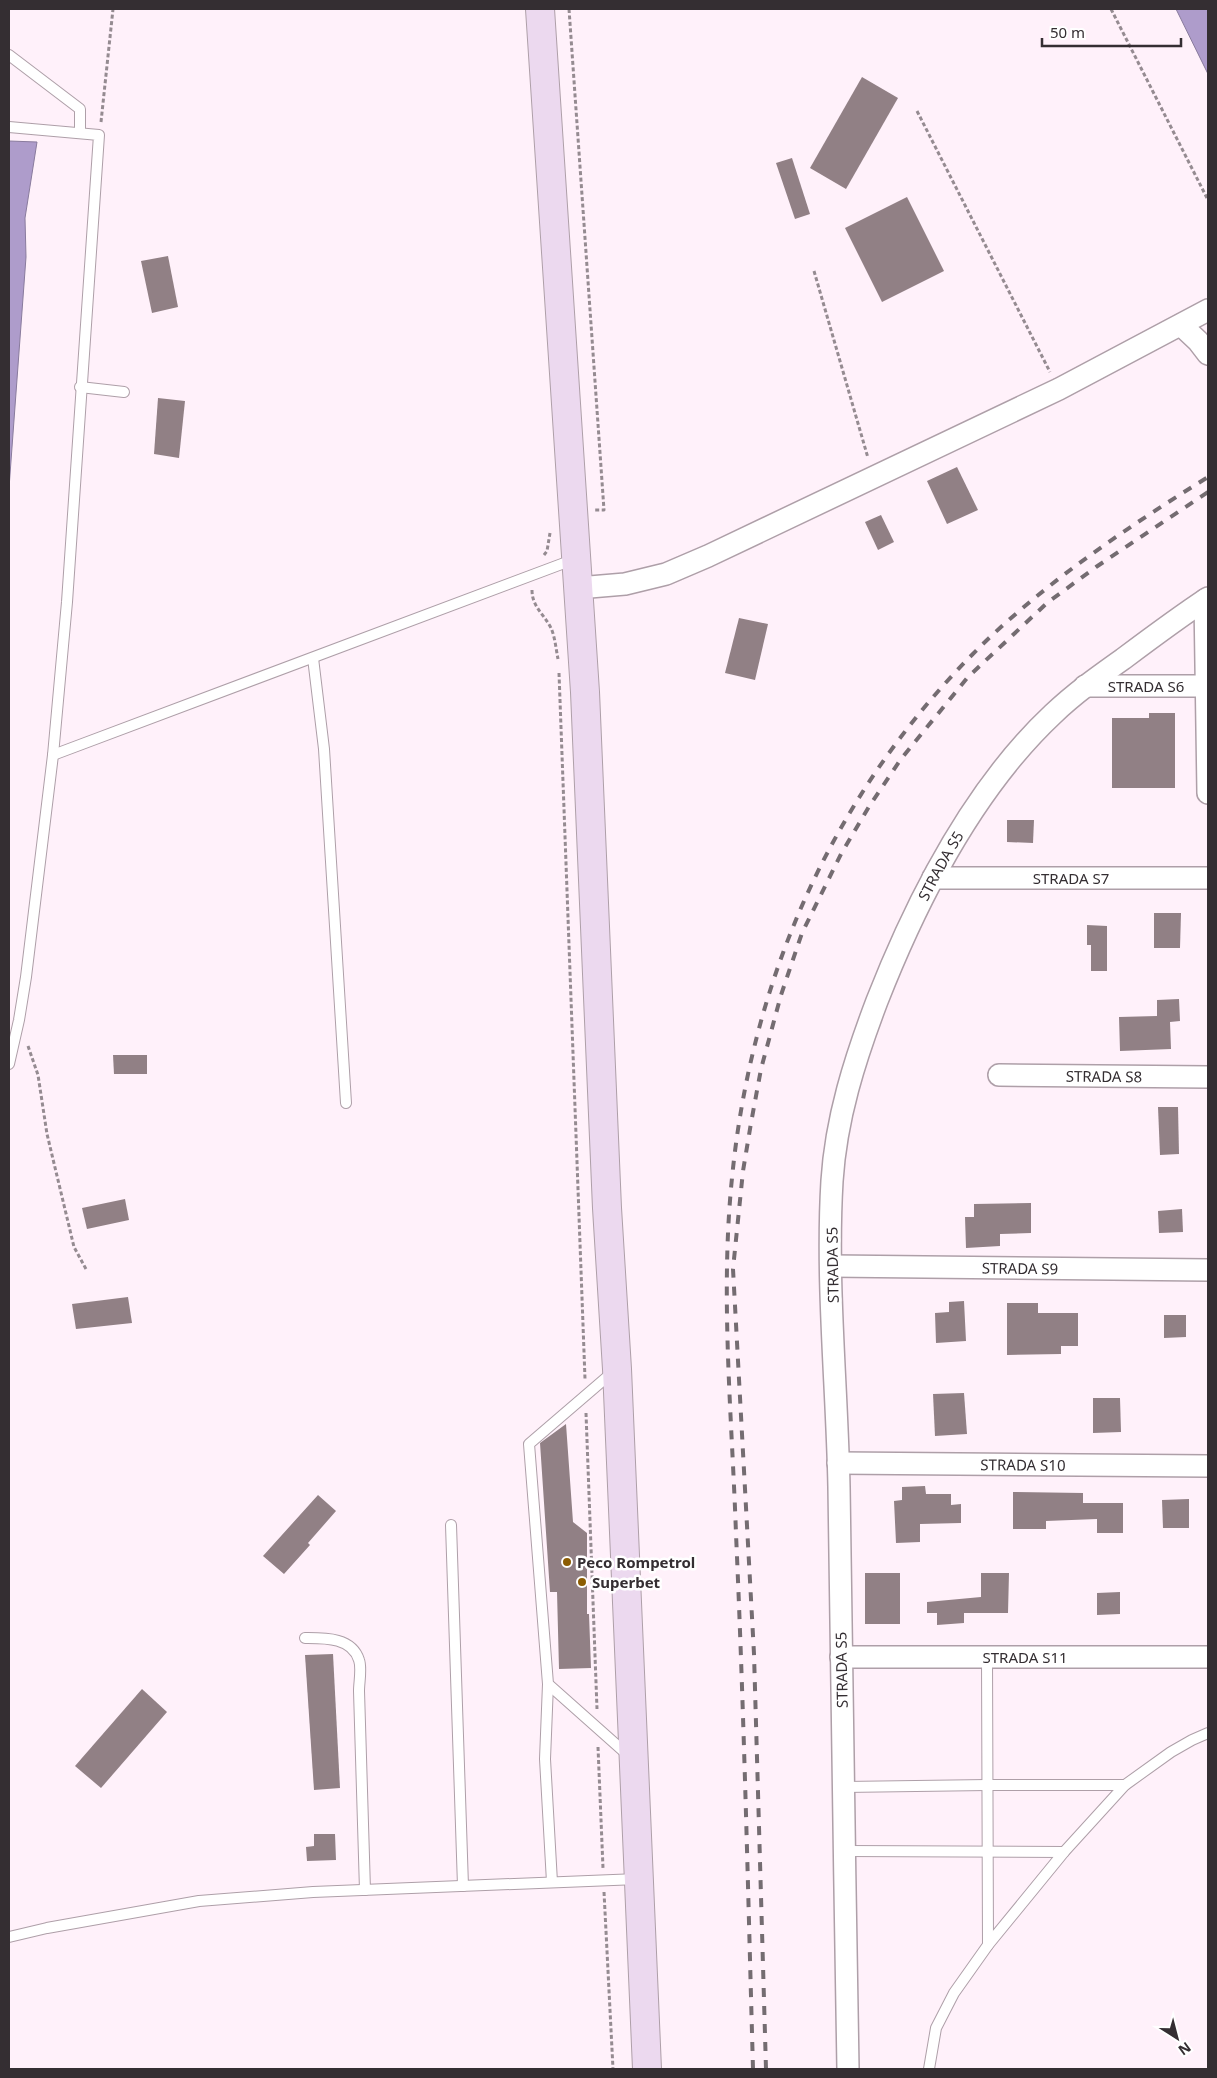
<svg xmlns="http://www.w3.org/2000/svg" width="1217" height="2078" viewBox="0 0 1217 2078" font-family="'Noto Sans',sans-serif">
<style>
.water{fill:#ae9ccb;stroke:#897b9d}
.building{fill:#918085}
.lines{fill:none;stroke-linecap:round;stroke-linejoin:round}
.lane-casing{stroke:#ae9fa8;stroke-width:12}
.street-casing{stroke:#ae9fa8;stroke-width:24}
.secondary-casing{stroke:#ae9fa8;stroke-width:30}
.path{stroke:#958b91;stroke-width:3;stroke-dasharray:4 2.5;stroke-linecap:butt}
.lane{stroke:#fff;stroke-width:10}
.street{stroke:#fff;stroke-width:21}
.secondary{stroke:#ecd9ef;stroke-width:28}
.rail{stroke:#746c71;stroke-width:4;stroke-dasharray:9 9;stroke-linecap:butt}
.poi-dot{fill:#8c5c03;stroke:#fff;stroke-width:2}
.labels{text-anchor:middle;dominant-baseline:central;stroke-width:5;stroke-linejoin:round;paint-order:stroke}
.street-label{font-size:15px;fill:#342e32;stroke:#fff}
.poi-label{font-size:15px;font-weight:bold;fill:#342e32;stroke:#fff;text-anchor:start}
</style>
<rect width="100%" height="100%" fill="#fff1fa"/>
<!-- water -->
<g class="water">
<polygon points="1176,9 1208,9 1208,74"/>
<polygon points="9,141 37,142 25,218 26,257 9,488"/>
</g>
<!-- building -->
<g class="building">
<polygon points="862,77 898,98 846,189 810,168"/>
<polygon points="792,158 810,214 795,219 776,163"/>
<polygon points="907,197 944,271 882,302 845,228"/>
<polygon points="168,256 178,307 152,313 141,261"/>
<polygon points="158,398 185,401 179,458 154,454"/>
<polygon points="957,467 978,510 947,524 927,481"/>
<polygon points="881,515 894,542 878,550 865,522"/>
<polygon points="739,618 768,624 755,680 725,673"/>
<polygon points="1149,713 1175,713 1175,788 1112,788 1112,718 1149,718"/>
<polygon points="1007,820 1034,820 1033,843 1007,842"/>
<polygon points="1154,913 1181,913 1180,948 1154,948"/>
<polygon points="1087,925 1107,926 1107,971 1091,971 1091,945 1087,945"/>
<polygon points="1179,999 1180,1021 1170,1022 1171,1049 1120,1051 1119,1017 1157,1016 1157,1000"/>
<polygon points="113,1055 147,1055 147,1074 114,1074"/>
<polygon points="1158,1107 1178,1107 1179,1154 1160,1155"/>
<polygon points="125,1199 129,1220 87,1229 82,1208"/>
<polygon points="1031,1203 1031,1233 1000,1234 1000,1246 966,1248 965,1217 974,1217 974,1204"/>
<polygon points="1182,1209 1183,1232 1159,1233 1158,1211"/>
<polygon points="128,1297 132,1323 76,1329 72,1304"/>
<polygon points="964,1301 966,1341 936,1343 935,1313 949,1312 949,1302"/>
<polygon points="1007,1303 1038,1303 1038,1313 1078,1313 1078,1346 1061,1346 1061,1354 1007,1355"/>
<polygon points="1164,1315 1186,1315 1186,1337 1164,1338"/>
<polygon points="964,1393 967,1434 935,1436 933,1394"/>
<polygon points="1093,1398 1120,1398 1121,1432 1093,1433"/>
<polygon points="566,1424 573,1522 587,1533 587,1614 589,1614 591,1668 559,1669 557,1592 550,1592 540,1443"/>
<polygon points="925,1486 926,1494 951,1494 951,1505 961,1504 961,1523 920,1524 920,1542 896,1543 894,1501 902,1500 902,1487"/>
<polygon points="1013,1492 1083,1493 1083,1503 1123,1503 1123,1533 1097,1533 1097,1519 1046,1521 1046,1529 1013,1529"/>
<polygon points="318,1495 336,1511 308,1543 310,1545 284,1574 263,1556"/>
<polygon points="1189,1499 1189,1528 1163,1528 1162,1500"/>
<rect x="865" y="1573" width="35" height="51"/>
<polygon points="981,1573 1009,1573 1008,1613 964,1613 964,1623 937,1625 937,1613 927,1613 927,1602 981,1597"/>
<polygon points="1120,1592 1120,1614 1097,1615 1097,1593"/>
<polygon points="333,1654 340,1788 314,1790 305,1655"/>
<polygon points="142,1689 167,1712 101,1788 75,1766"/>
<polygon points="314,1834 335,1834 336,1860 307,1861 306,1847 314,1846"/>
</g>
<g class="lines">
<defs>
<g id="lane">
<polyline points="9,55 80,109 80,133"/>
<polyline points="9,127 99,135 67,602 53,755 26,977 19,1020 9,1064"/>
<polyline points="80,387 124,392"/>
<polyline points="313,658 324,749 346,1103"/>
<polyline points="53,755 575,559"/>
<polyline points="614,1371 529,1444 548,1684 629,1756"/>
<polyline points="451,1525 463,1886"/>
<path d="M305,1638c19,0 47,-1 54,22 3,8 0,22 0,31l6,199"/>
<polyline points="987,1657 988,1945"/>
<polyline points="548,1684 545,1759 552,1882"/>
<polyline points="844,1787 987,1785 1125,1785"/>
<polyline points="845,1851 1064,1852"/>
<polyline points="9,1937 47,1928 199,1901 313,1892 638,1879"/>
<polyline points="929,2069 936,2028 954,1993 988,1945 1064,1852 1125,1785 1171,1752 1192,1740 1208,1733"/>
</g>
<g id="street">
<polyline points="1181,325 1198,341 1208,354"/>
<polyline points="578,588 625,584 666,574 708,556 1059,389 1208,310"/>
<polyline points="1205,600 1208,793"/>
<path id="s1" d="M1085,686h123"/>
<path id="s2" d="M933,878h275"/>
<path id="s3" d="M999,1075l209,2"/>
<path id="s4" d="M831,1266l377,4"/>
<path id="s5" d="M838,1463l370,3"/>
<path id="s6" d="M841,1657h367"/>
<path id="s7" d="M848,2069c-3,-194 -7,-388 -9,-582 -2,-101 -13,-205 -7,-306 4,-63 23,-122 45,-180 40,-102 96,-212 176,-287 22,-21 46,-38 70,-55 28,-21 56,-42 85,-61"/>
</g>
<polyline id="secondary" points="540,9 585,692 607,1208 617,1369 647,2069"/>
</defs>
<!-- lane casing -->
<use href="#lane" class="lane-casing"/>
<!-- street casing -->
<use href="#street" class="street-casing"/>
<!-- secondary casing -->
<use href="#secondary" class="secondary-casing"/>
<!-- path -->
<g class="path">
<polyline points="569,9 604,510 595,510"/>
<polyline points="1111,9 1208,200"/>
<polyline points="917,111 1050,372"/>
<polyline points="101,122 113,9"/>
<polyline points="814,271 868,458"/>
<polyline points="544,555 547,551 550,533"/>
<path d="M532,590c0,17 12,24 19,38 4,9 5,21 7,31"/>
<polyline points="559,673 585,1379"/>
<polyline points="28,1046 38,1075 47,1134 74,1247 86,1269"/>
<polyline points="586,1413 597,1709"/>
<polyline points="598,1747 603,1868"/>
<polyline points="604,1892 613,2069"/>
</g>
<!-- lane -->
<use href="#lane" class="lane"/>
<!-- street -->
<use href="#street" class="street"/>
<!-- secondary -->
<use href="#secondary" class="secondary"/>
<!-- rail -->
<g class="rail">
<path d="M753,2069c-5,-178 -9,-357 -17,-535 -4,-117 -16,-239 -4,-356 20,-205 105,-393 254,-537 67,-64 145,-116 222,-164"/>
<polyline points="766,2069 754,1654 733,1269 743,1171 751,1123 761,1069 781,995 802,933 841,854 870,805 901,759 968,677 1047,603 1096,567 1208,492"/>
</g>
</g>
<!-- markers -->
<g class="poi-dot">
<circle cx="567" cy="1562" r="5"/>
<circle cx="582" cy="1582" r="5"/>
</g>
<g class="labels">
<!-- street labels -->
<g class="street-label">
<text stroke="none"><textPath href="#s1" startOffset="61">STRADA S6</textPath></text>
<text stroke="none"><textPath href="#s7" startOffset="1224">STRADA S5</textPath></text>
<text stroke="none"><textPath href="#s2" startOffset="138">STRADA S7</textPath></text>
<text stroke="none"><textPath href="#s3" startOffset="105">STRADA S8</textPath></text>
<text transform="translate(832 1265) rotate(-91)">STRADA S5</text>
<text stroke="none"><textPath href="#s4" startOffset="189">STRADA S9</textPath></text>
<text stroke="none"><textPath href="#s5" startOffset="185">STRADA S10</textPath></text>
<text stroke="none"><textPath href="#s6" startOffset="184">STRADA S11</textPath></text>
<text transform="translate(841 1670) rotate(-91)">STRADA S5</text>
</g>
<!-- poi labels -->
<g class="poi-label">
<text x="577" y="1562">Peco Rompetrol</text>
<text x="592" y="1582">Superbet</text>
</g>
</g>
<!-- border -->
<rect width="1217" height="2078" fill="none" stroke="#342e32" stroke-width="20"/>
<!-- north arrow -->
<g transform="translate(1177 2038) rotate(144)" stroke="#ffffff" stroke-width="4" paint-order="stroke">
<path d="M0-4L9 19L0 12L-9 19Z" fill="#342e32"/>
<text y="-8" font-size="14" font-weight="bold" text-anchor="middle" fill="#342e32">N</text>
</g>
<!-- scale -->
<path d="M1042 38v8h139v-8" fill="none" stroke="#342e32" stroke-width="2.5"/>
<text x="1050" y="38" font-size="15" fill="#342e32" stroke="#ffffff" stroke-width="4" paint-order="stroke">50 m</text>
</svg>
